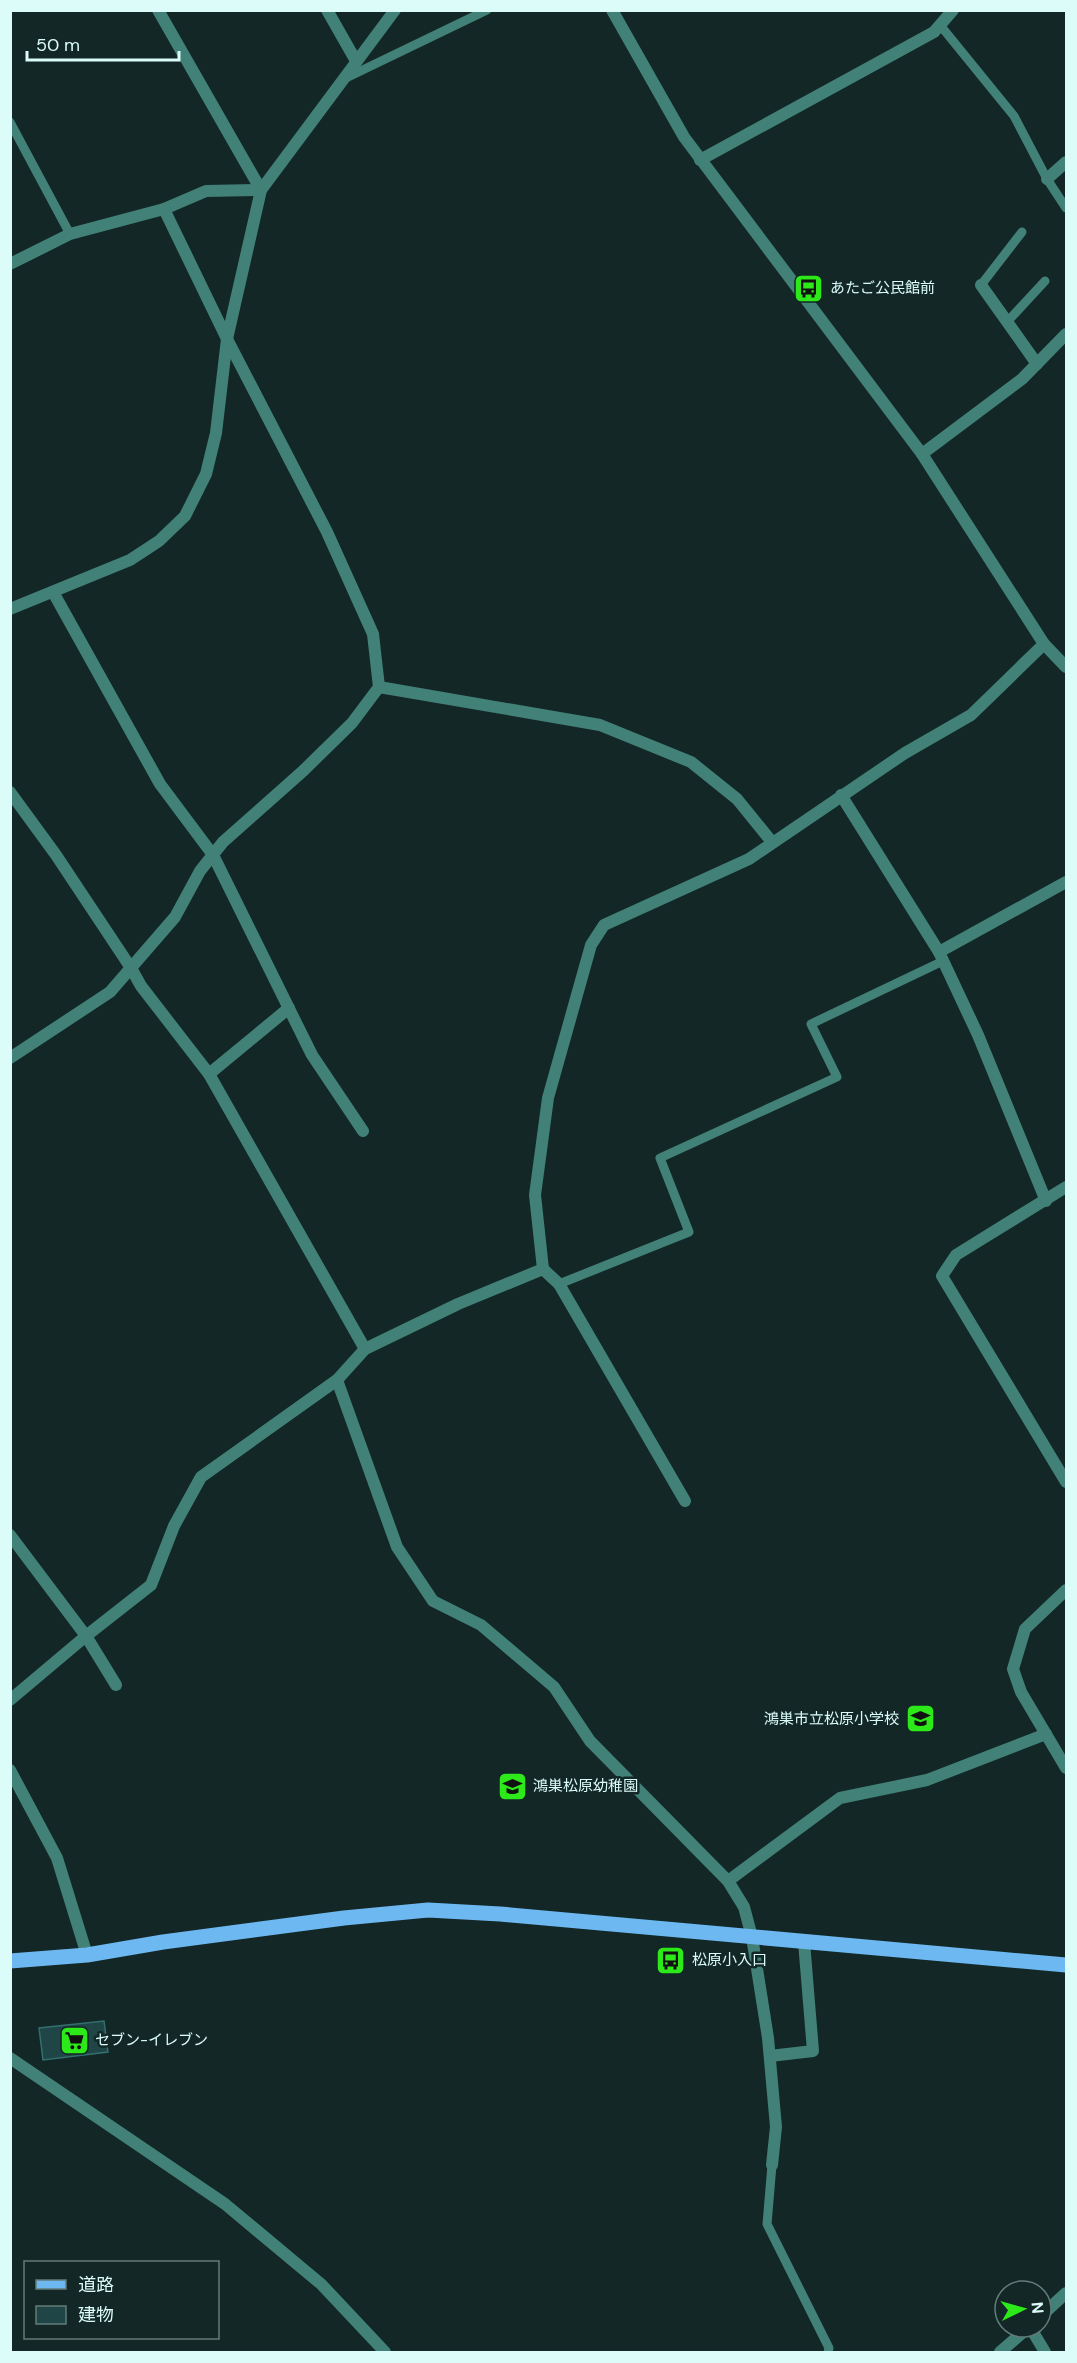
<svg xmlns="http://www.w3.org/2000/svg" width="1077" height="2363" viewBox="0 0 1077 2363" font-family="'DM Sans','Noto Sans JP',sans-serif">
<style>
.building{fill:#204546;stroke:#346f6f;stroke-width:1.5}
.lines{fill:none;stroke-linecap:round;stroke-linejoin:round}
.service{stroke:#428177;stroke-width:9}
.minor{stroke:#428177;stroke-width:12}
.tertiary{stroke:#428177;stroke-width:12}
.primary{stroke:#6db8f1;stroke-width:15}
.labels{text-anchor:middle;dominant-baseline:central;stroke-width:5;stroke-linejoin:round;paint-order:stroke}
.poi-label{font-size:15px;fill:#dbfcf9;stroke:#122726;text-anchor:start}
</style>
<rect width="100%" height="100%" fill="#122726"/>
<!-- building -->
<polygon class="building" points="104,2021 108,2052 43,2060 39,2028"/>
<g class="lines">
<!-- service -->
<g class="service">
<polyline points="940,25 1014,116 1047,179 1066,208"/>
<polyline points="346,78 487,10"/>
<polyline points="10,122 70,234"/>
<polyline points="981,285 1022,232"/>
<polyline points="1007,322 1045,281"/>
<polyline points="559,1284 689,1232 660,1158 837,1077 811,1024 943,961"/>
<polyline points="772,2165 767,2224 829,2348 828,2352"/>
</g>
<!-- minor -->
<g class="minor">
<polyline points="158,10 261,190"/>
<polyline points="327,10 356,61"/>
<polyline points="700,160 934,32 953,10"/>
<polyline points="1047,179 1066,162"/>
<polyline points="10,264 70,234 164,209 206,191 261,190"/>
<polyline points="981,285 1037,364"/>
<polyline points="922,454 1022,379 1066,334"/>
<polyline points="53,592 160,784 213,855 312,1055 363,1131"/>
<polyline points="10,609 130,560 159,541 185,516 206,474 216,433 227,339 261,190 395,10"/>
<polyline points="379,687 600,725 691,762 737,799 772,842"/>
<polyline points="10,792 56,855 131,968 141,986 209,1074 365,1349 337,1380 201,1477 174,1526 151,1585 86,1636 10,1700"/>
<polyline points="841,795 939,952 978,1035 1046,1201"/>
<polyline points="939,952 1066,882"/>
<polyline points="10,1058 110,992 175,917 200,871 223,842 303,771 352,723 379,687 373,634 327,532 227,339 164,209"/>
<polyline points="209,1074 289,1008"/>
<polyline points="1066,1187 956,1255 942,1276 1066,1482"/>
<polyline points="543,1269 535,1195 548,1098 591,945 604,925 749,859 905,753 971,715 1044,644"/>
<polyline points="365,1349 458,1304 543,1269 559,1284 685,1501"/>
<polyline points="337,1380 397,1547 433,1601 481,1625 554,1687 590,1741 728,1881 744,1907 752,1937 768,2038 776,2127 772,2165"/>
<polyline points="10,1535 86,1636 116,1685"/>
<polyline points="1066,1590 1025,1629 1013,1669 1021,1692 1066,1768"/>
<polyline points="10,1770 57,1858 87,1955"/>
<polyline points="728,1881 840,1798 927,1780 1046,1734"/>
<polyline points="770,2056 813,2051 804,1942"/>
<polyline points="10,2058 225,2204 321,2284 385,2352"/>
<polyline points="1041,2316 1066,2293"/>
<polyline points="1030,2327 1045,2352"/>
<polyline points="1000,2352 1029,2327"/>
</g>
<!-- tertiary -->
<polyline class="tertiary" points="612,10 684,137 922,454 1044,644 1066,667"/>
<!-- primary -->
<polyline class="primary" points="10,1961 87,1955 163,1942 344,1918 428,1910 500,1914 1066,1965"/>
</g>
<!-- icons -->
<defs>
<symbol id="bus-square" viewBox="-11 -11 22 22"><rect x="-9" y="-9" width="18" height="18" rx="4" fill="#2de91a" stroke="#122726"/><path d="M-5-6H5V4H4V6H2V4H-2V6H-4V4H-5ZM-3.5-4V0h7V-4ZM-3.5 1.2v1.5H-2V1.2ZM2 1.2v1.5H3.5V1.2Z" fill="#111"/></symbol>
<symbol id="school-square" viewBox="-11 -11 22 22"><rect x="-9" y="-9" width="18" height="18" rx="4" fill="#2de91a" stroke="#122726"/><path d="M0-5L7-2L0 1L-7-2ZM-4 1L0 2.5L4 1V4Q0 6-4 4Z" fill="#111"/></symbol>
<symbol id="supermarket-square" viewBox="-11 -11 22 22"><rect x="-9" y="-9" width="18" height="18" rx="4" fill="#2de91a" stroke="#122726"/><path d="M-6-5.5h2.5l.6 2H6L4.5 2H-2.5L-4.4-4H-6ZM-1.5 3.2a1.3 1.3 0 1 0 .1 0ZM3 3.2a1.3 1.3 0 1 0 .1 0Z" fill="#111"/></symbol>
</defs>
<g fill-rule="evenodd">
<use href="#bus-square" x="792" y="272" width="33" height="33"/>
<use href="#school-square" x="904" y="1702" width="33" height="33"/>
<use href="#school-square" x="496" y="1770" width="33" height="33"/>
<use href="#bus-square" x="654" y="1944" width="33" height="33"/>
<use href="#supermarket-square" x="58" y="2024" width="33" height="33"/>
</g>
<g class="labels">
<!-- poi labels -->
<g class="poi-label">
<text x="830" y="288">あたご公民館前</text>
<text x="899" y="1719" text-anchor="end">鴻巣市立松原小学校</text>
<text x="533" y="1786">鴻巣松原幼稚園</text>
<text x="692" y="1960">松原小入口</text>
<text x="95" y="2040">セブン-イレブン</text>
</g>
</g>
<!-- border -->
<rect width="1077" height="2363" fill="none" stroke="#dbfcf9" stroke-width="24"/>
<!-- legend -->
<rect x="24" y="2261" width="195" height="78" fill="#122726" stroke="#627c7a" stroke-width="1.5"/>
<rect x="36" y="2280" width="30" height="9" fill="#6db8f1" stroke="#627c7a" stroke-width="1.5"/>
<text x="78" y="2291" font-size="18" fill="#dbfcf9">道路</text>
<rect x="36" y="2306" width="30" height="18" fill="#204546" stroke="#627c7a" stroke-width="1.5"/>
<text x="78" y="2321" font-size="18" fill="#dbfcf9">建物</text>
<!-- north arrow -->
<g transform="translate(1023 2309) rotate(85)"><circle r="28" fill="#122726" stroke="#627c7a" stroke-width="1.5"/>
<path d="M0-4.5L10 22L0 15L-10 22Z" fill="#2de91a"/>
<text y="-9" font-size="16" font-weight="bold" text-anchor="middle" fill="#dbfcf9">N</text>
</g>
<!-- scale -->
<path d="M27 51v9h152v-9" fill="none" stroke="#dbfcf9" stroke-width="3"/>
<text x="36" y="51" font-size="18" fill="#dbfcf9" stroke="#122726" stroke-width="4.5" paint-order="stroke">50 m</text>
</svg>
